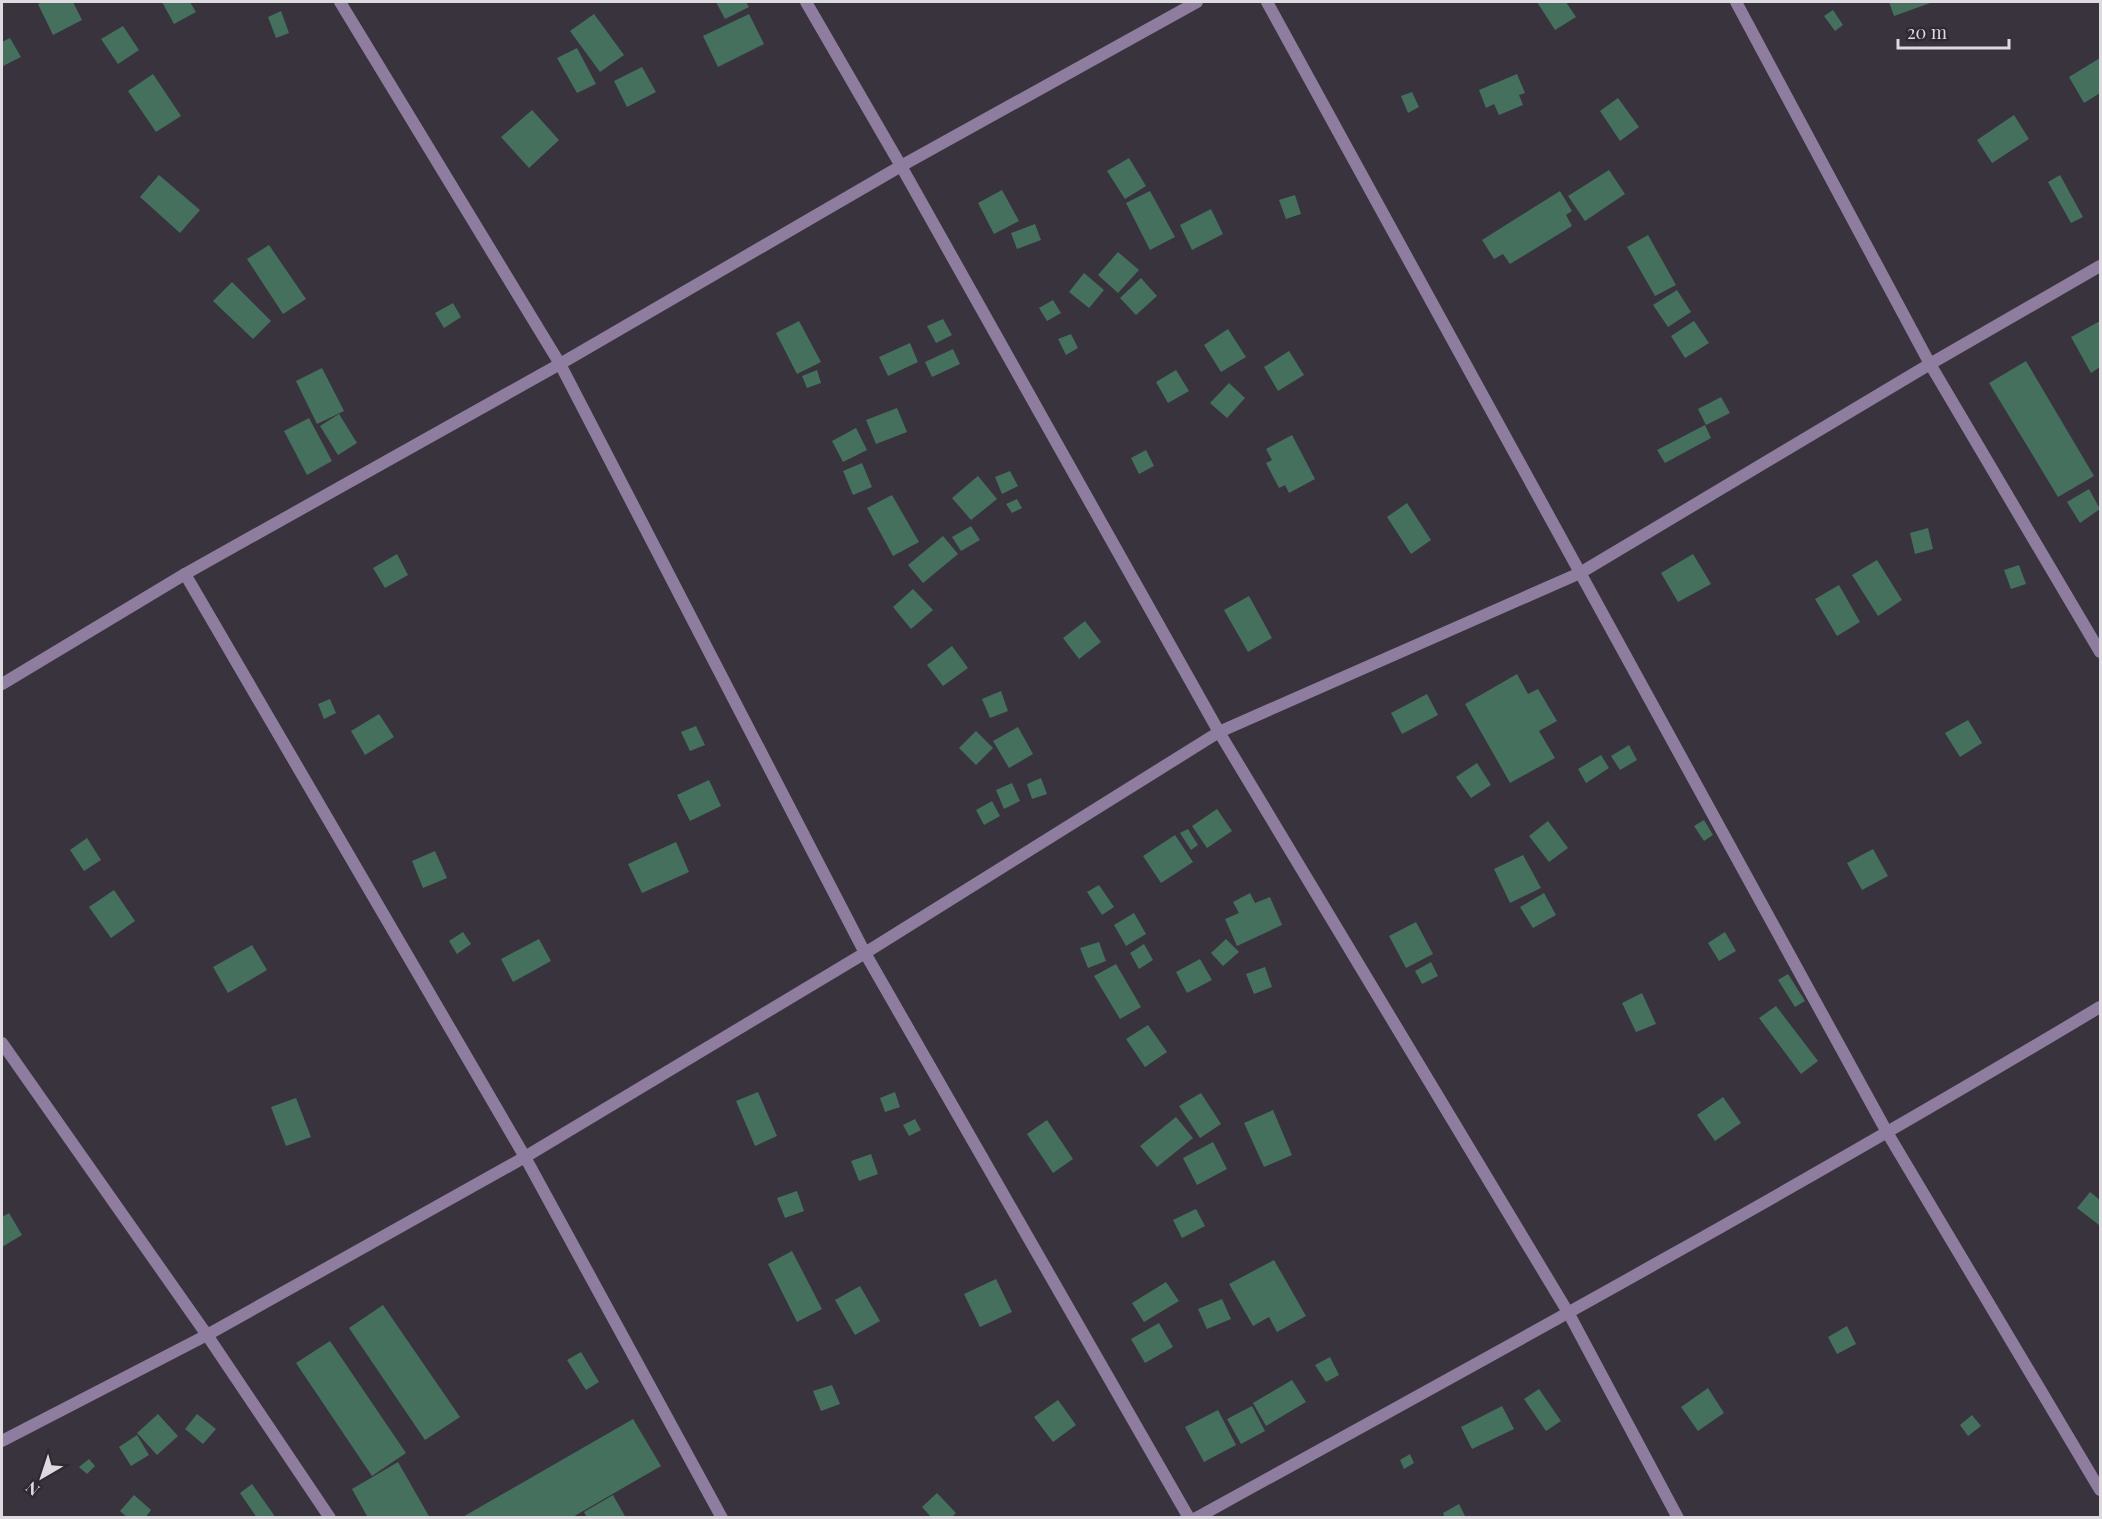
<svg xmlns="http://www.w3.org/2000/svg" width="2102" height="1519" viewBox="0 0 2102 1519" font-family="'Playfair Display',serif">
<style>
.building{fill:#45705d}
.lines{fill:none;stroke-linecap:round;stroke-linejoin:round}
.street{stroke:#8e7d9e;stroke-width:12}
</style>
<rect width="100%" height="100%" fill="#38333d"/>
<!-- building -->
<g class="building">
<polygon points="43,2 73,2 82,20 53,35 38,4"/>
<polygon points="162,2 190,2 196,12 174,24"/>
<polygon points="716,2 746,2 749,7 725,19"/>
<polygon points="1537,2 1566,2 1576,17 1555,30"/>
<polygon points="1889,2 1933,2 1894,16"/>
<polygon points="1833,10 1843,25 1835,31 1824,16"/>
<polygon points="281,11 289,33 276,38 268,17"/>
<polygon points="594,14 624,55 600,72 570,31"/>
<polygon points="749,14 764,44 718,67 703,36"/>
<polygon points="123,26 139,50 118,64 101,39"/>
<polygon points="10,38 21,57 3,66 2,42"/>
<polygon points="577,48 596,84 577,93 557,58"/>
<polygon points="2100,58 2100,93 2084,103 2069,77"/>
<polygon points="642,67 656,92 627,107 614,81"/>
<polygon points="153,74 181,116 156,132 128,91"/>
<polygon points="1517,74 1525,93 1519,95 1523,105 1499,115 1494,104 1486,108 1479,90"/>
<polygon points="1412,92 1419,107 1408,113 1401,96"/>
<polygon points="1618,98 1639,127 1620,141 1600,111"/>
<polygon points="532,110 559,140 529,168 501,137"/>
<polygon points="2014,115 2029,139 1992,163 1977,140"/>
<polygon points="1129,158 1146,186 1125,199 1107,171"/>
<polygon points="1609,170 1625,194 1585,221 1568,196"/>
<polygon points="159,175 200,210 180,233 140,197"/>
<polygon points="2060,175 2083,217 2071,223 2048,182"/>
<polygon points="1002,190 1019,221 994,234 978,203"/>
<polygon points="1150,191 1175,237 1150,250 1126,203"/>
<polygon points="1560,191 1572,211 1566,215 1572,226 1510,264 1503,254 1494,259 1482,240"/>
<polygon points="1295,195 1301,214 1286,219 1279,200"/>
<polygon points="1211,209 1223,234 1192,250 1180,225"/>
<polygon points="1035,224 1041,240 1017,249 1011,233"/>
<polygon points="1648,235 1676,285 1655,296 1627,247"/>
<polygon points="269,245 306,299 283,314 247,259"/>
<polygon points="1118,252 1139,270 1118,293 1098,275"/>
<polygon points="1084,273 1104,290 1089,308 1069,292"/>
<polygon points="1141,278 1157,296 1136,315 1120,298"/>
<polygon points="232,282 271,321 253,339 213,301"/>
<polygon points="1677,290 1691,312 1668,327 1653,305"/>
<polygon points="1053,300 1061,313 1047,321 1039,308"/>
<polygon points="453,303 461,317 444,328 435,313"/>
<polygon points="943,319 952,335 936,343 927,326"/>
<polygon points="799,321 821,362 797,374 776,333"/>
<polygon points="1694,321 1709,343 1685,358 1671,336"/>
<polygon points="2100,321 2100,367 2091,373 2071,337"/>
<polygon points="1228,329 1246,357 1221,372 1204,345"/>
<polygon points="1071,334 1078,348 1066,355 1058,339"/>
<polygon points="910,343 918,362 888,376 879,357"/>
<polygon points="953,349 960,364 932,377 925,362"/>
<polygon points="1289,351 1304,375 1278,391 1264,367"/>
<polygon points="2026,361 2094,476 2058,497 1989,383"/>
<polygon points="322,368 344,411 317,424 296,381"/>
<polygon points="817,370 821,383 807,388 802,376"/>
<polygon points="1176,370 1189,391 1168,403 1156,382"/>
<polygon points="1229,383 1245,398 1227,418 1210,403"/>
<polygon points="1721,397 1730,413 1706,425 1698,409"/>
<polygon points="897,408 907,432 876,444 866,420"/>
<polygon points="339,414 357,443 338,455 320,426"/>
<polygon points="309,418 332,461 307,475 284,431"/>
<polygon points="1705,425 1711,438 1665,463 1657,450"/>
<polygon points="856,428 867,450 843,462 832,441"/>
<polygon points="1292,435 1315,479 1289,493 1285,485 1279,488 1266,463 1272,460 1266,449"/>
<polygon points="1146,450 1154,466 1139,474 1131,458"/>
<polygon points="862,463 872,487 853,495 843,471"/>
<polygon points="1010,471 1018,486 1002,494 995,477"/>
<polygon points="978,476 997,499 971,520 952,498"/>
<polygon points="2089,489 2100,509 2080,523 2067,502"/>
<polygon points="892,495 919,542 893,556 867,508"/>
<polygon points="1017,499 1022,508 1012,513 1006,504"/>
<polygon points="1407,503 1431,540 1411,554 1387,517"/>
<polygon points="971,526 980,540 961,551 952,537"/>
<polygon points="1928,528 1933,549 1915,554 1910,533"/>
<polygon points="943,536 958,554 923,583 908,565"/>
<polygon points="397,554 408,575 385,588 373,568"/>
<polygon points="1693,554 1711,584 1678,602 1661,573"/>
<polygon points="1877,560 1902,600 1878,616 1852,575"/>
<polygon points="2019,565 2026,584 2011,589 2004,570"/>
<polygon points="1839,585 1860,622 1837,636 1815,599"/>
<polygon points="913,589 933,610 911,629 893,607"/>
<polygon points="1249,596 1272,638 1248,652 1224,610"/>
<polygon points="1085,621 1101,642 1079,659 1063,638"/>
<polygon points="952,646 968,668 943,686 927,665"/>
<polygon points="1517,674 1528,694 1538,689 1557,721 1539,731 1555,758 1510,783 1465,704"/>
<polygon points="1001,691 1008,711 990,718 982,699"/>
<polygon points="1427,694 1438,715 1402,734 1391,713"/>
<polygon points="330,699 336,713 324,719 318,704"/>
<polygon points="379,714 394,737 365,755 351,731"/>
<polygon points="1968,720 1982,743 1960,757 1945,733"/>
<polygon points="696,726 705,745 690,751 681,732"/>
<polygon points="1018,727 1033,754 1009,768 993,741"/>
<polygon points="976,731 993,748 976,765 959,748"/>
<polygon points="1629,745 1637,760 1620,770 1611,756"/>
<polygon points="1601,755 1609,768 1586,783 1578,769"/>
<polygon points="1477,763 1491,785 1471,798 1456,777"/>
<polygon points="1041,778 1047,794 1032,799 1027,784"/>
<polygon points="709,780 721,806 690,821 677,795"/>
<polygon points="1012,783 1020,801 1004,809 996,790"/>
<polygon points="992,801 1000,816 984,825 976,810"/>
<polygon points="1217,809 1232,831 1207,848 1192,826"/>
<polygon points="1704,820 1713,835 1704,841 1694,826"/>
<polygon points="1548,821 1568,848 1549,862 1529,836"/>
<polygon points="1188,829 1198,845 1191,850 1180,833"/>
<polygon points="1175,835 1193,862 1161,883 1143,856"/>
<polygon points="87,838 101,860 84,871 70,850"/>
<polygon points="676,842 689,872 642,893 628,864"/>
<polygon points="1873,849 1888,876 1862,890 1847,863"/>
<polygon points="435,851 447,878 423,888 412,861"/>
<polygon points="1523,855 1541,888 1510,903 1494,869"/>
<polygon points="1099,885 1114,907 1102,915 1087,892"/>
<polygon points="114,890 135,921 111,938 89,907"/>
<polygon points="1250,893 1255,903 1270,897 1282,925 1237,946 1225,919 1239,913 1233,902"/>
<polygon points="1544,893 1556,915 1533,928 1520,907"/>
<polygon points="1134,913 1146,934 1126,946 1114,925"/>
<polygon points="1416,922 1433,954 1406,968 1389,936"/>
<polygon points="463,932 471,944 457,954 449,941"/>
<polygon points="1725,932 1736,951 1719,961 1708,943"/>
<polygon points="539,939 551,961 513,982 501,959"/>
<polygon points="1226,939 1239,952 1223,966 1211,953"/>
<polygon points="1099,942 1106,961 1088,968 1080,948"/>
<polygon points="1144,944 1153,960 1139,969 1130,953"/>
<polygon points="252,945 267,970 228,993 213,967"/>
<polygon points="1200,959 1212,980 1187,993 1176,972"/>
<polygon points="1431,962 1438,976 1422,984 1415,971"/>
<polygon points="1116,964 1141,1007 1120,1019 1094,976"/>
<polygon points="1265,967 1272,987 1254,994 1246,974"/>
<polygon points="1788,974 1805,1001 1795,1007 1778,980"/>
<polygon points="1642,993 1656,1024 1636,1032 1622,1003"/>
<polygon points="1776,1006 1818,1061 1801,1074 1759,1018"/>
<polygon points="1148,1025 1167,1052 1145,1067 1126,1039"/>
<polygon points="758,1092 777,1136 755,1146 736,1101"/>
<polygon points="895,1092 900,1107 885,1112 880,1098"/>
<polygon points="1201,1093 1221,1124 1200,1138 1179,1106"/>
<polygon points="1723,1097 1741,1123 1715,1141 1697,1115"/>
<polygon points="296,1098 311,1137 286,1146 271,1107"/>
<polygon points="1273,1110 1292,1155 1264,1167 1244,1123"/>
<polygon points="1176,1117 1193,1138 1157,1167 1140,1146"/>
<polygon points="915,1119 921,1130 909,1136 903,1125"/>
<polygon points="1047,1120 1073,1159 1053,1173 1027,1134"/>
<polygon points="1213,1142 1227,1169 1197,1185 1183,1158"/>
<polygon points="871,1154 878,1174 859,1181 851,1161"/>
<polygon points="797,1191 804,1211 785,1218 777,1198"/>
<polygon points="2090,1192 2100,1200 2099,1225 2077,1208"/>
<polygon points="1196,1209 1205,1226 1182,1238 1173,1220"/>
<polygon points="9,1213 22,1235 2,1247 2,1217"/>
<polygon points="792,1251 822,1309 797,1322 768,1264"/>
<polygon points="1274,1260 1306,1316 1277,1332 1269,1317 1253,1326 1229,1284"/>
<polygon points="996,1279 1012,1312 980,1327 964,1294"/>
<polygon points="1166,1282 1179,1301 1144,1322 1132,1303"/>
<polygon points="860,1286 880,1321 855,1335 835,1300"/>
<polygon points="1222,1299 1231,1319 1207,1329 1198,1309"/>
<polygon points="383,1305 460,1417 425,1440 349,1328"/>
<polygon points="1159,1323 1173,1347 1145,1363 1131,1339"/>
<polygon points="1847,1326 1856,1344 1837,1354 1828,1337"/>
<polygon points="330,1341 406,1453 372,1476 296,1363"/>
<polygon points="581,1352 599,1382 586,1390 567,1360"/>
<polygon points="1330,1357 1339,1375 1326,1382 1315,1365"/>
<polygon points="1292,1380 1306,1402 1266,1426 1253,1403"/>
<polygon points="832,1385 840,1404 821,1411 813,1391"/>
<polygon points="1708,1388 1724,1413 1698,1431 1681,1407"/>
<polygon points="1539,1389 1561,1421 1546,1431 1524,1399"/>
<polygon points="1058,1400 1076,1425 1053,1442 1034,1417"/>
<polygon points="1252,1406 1265,1431 1241,1444 1227,1419"/>
<polygon points="1502,1406 1514,1429 1472,1449 1461,1427"/>
<polygon points="1218,1410 1236,1445 1204,1462 1185,1427"/>
<polygon points="158,1414 178,1436 157,1455 137,1433"/>
<polygon points="197,1414 216,1429 203,1444 185,1429"/>
<polygon points="1972,1415 1981,1426 1968,1436 1960,1425"/>
<polygon points="633,1419 661,1466 571,1518 461,1518"/>
<polygon points="137,1435 149,1455 131,1466 119,1447"/>
<polygon points="1410,1454 1414,1463 1404,1469 1400,1460"/>
<polygon points="89,1459 95,1466 87,1474 79,1467"/>
<polygon points="398,1462 430,1518 368,1518 352,1489"/>
<polygon points="252,1484 276,1518 257,1518 240,1493"/>
<polygon points="937,1493 956,1513 951,1518 932,1518 922,1507"/>
<polygon points="134,1495 151,1510 145,1518 128,1518 120,1511"/>
<polygon points="613,1495 626,1518 587,1518 584,1512"/>
<polygon points="1459,1504 1466,1518 1445,1518 1443,1513"/>
</g>
<g class="lines">
<!-- street -->
<g class="street">
<polyline points="340,2 560,364 865,953 1189,1518"/>
<polyline points="806,2 901,166 1219,732 1569,1314 1678,1518"/>
<polyline points="1267,2 1888,1134 2100,1490"/>
<polyline points="1736,2 1930,364 2100,652"/>
<polyline points="185,574 525,1157 722,1518"/>
<polyline points="2,684 185,574 560,364 901,166 1197,2"/>
<polyline points="2,1043 207,1335 330,1518"/>
<polyline points="2,1441 207,1335 525,1157 865,953 1219,732 1580,573 1930,364 2100,266"/>
<path d="M1196,1518c304,-167 607,-333 904,-511"/>
</g>
</g>
<!-- border -->
<rect width="2102" height="1519" fill="none" stroke="#dddae0" stroke-width="6"/>
<!-- north arrow -->
<g transform="translate(42 1477) rotate(219)" stroke="#2e2932" stroke-width="4.5" paint-order="stroke">
<path d="M0-4.5L10 22L0 15L-10 22Z" fill="#dddae0"/>
<text y="-9" font-size="16" font-weight="bold" text-anchor="middle" fill="#dddae0">N</text>
</g>
<!-- scale -->
<path d="M1898 39v9h111v-9" fill="none" stroke="#dddae0" stroke-width="3"/>
<text x="1907" y="39" font-size="18" fill="#dddae0" stroke="#2e2932" stroke-width="4.5" paint-order="stroke">20 m</text>
</svg>
